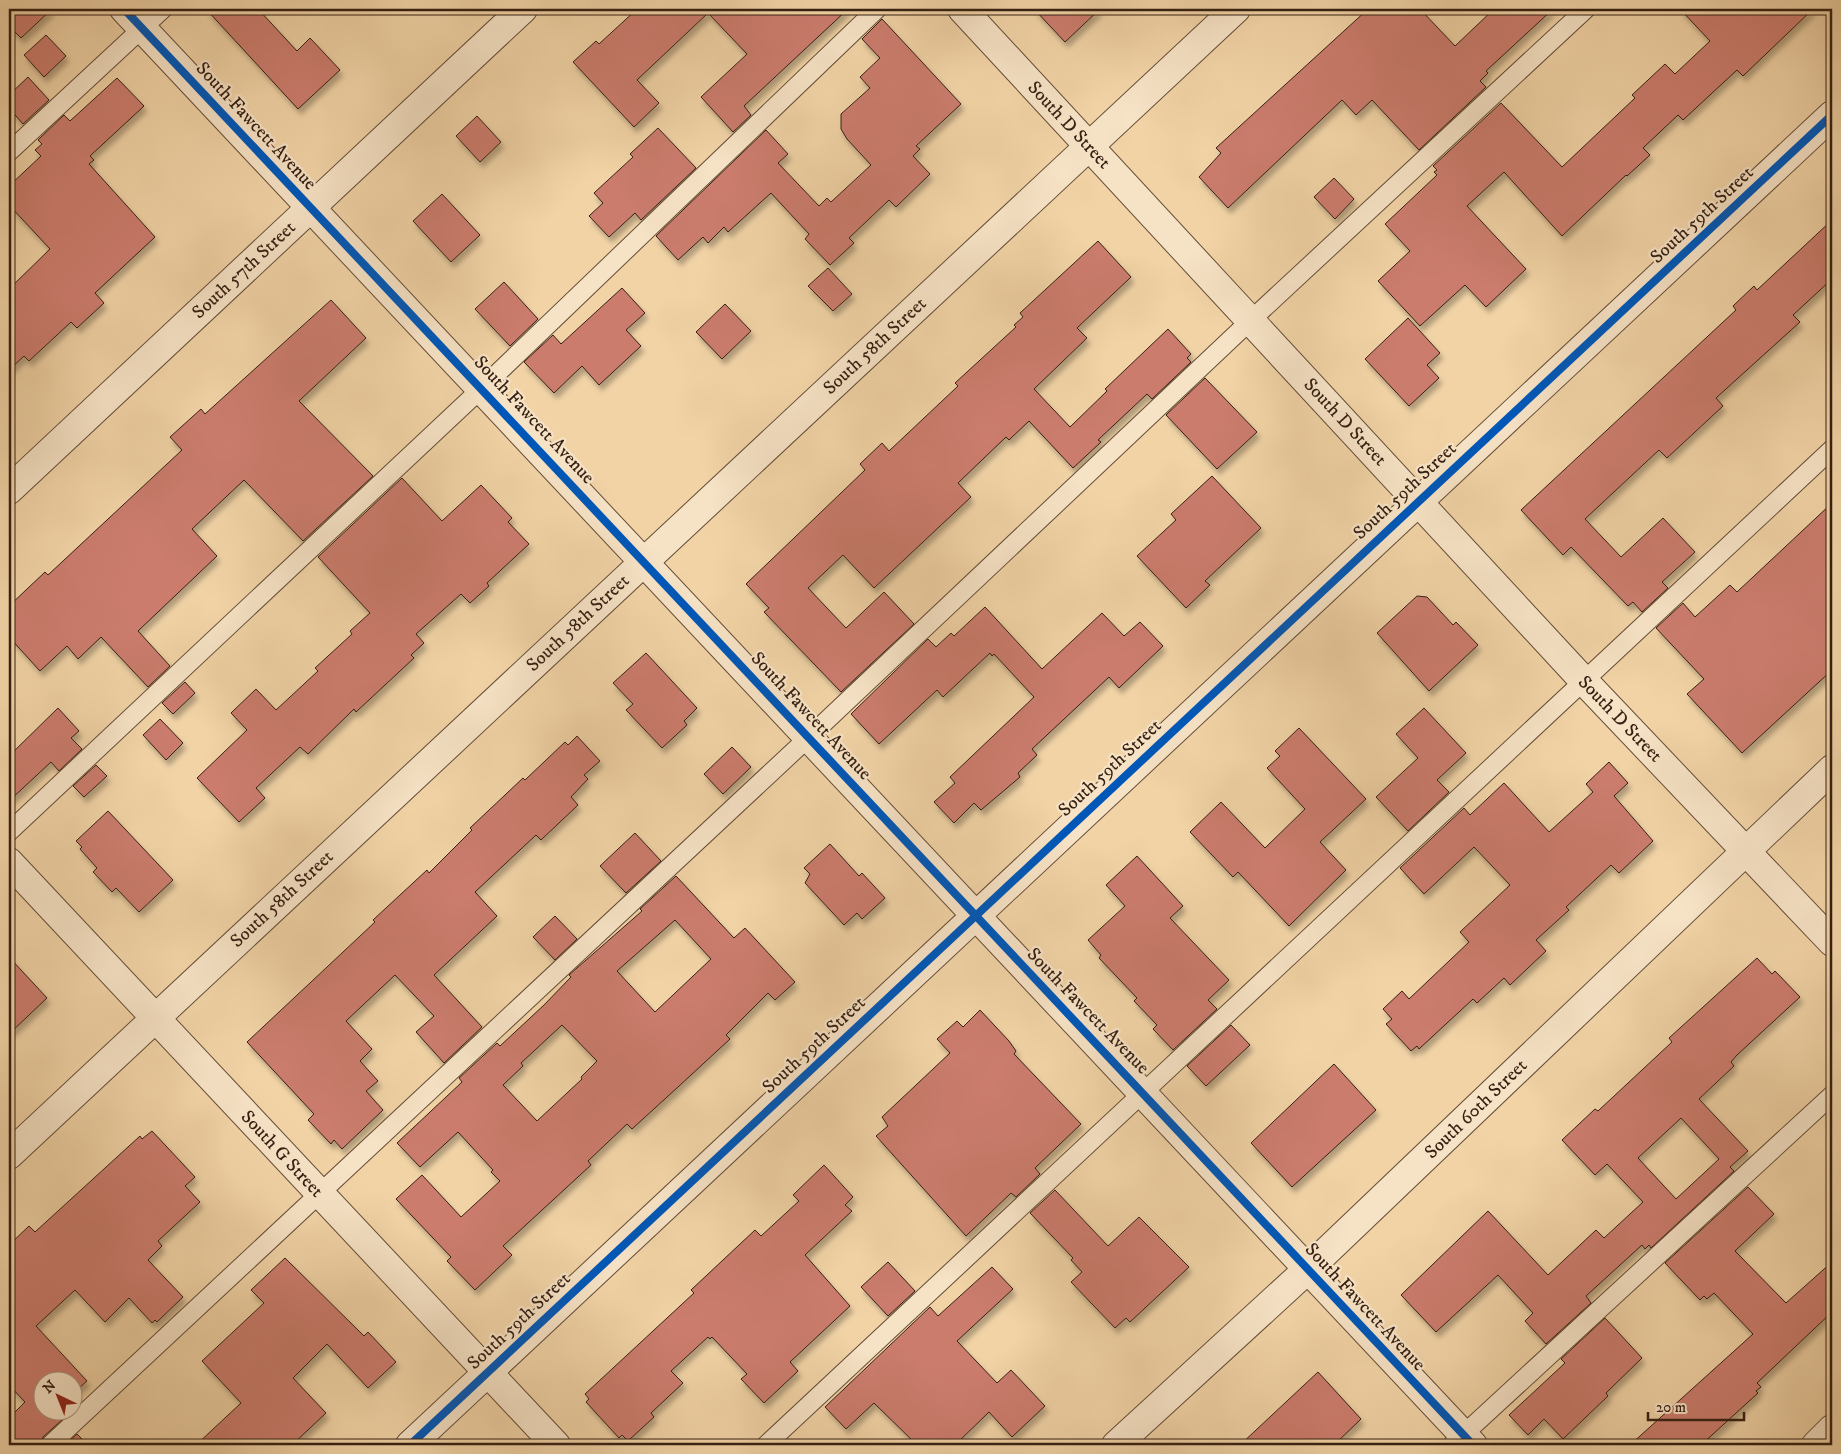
<svg xmlns="http://www.w3.org/2000/svg" width="1841" height="1454" viewBox="0 0 1841 1454" font-family="'IM FELL DW Pica',serif">
<style>
.building{fill:#cb7b6d;stroke:#362013;fill-rule:evenodd;filter:url(#shadow)}
.lines{fill:none;stroke-linecap:round;stroke-linejoin:round}
.service-casing{stroke:#654d38;stroke-width:20}
.minor-casing{stroke:#654d38;stroke-width:30}
.service{stroke:#f6e2c5;stroke-width:18}
.minor{stroke:#f6e2c5;stroke-width:28}
.cycleway-casing{stroke:#f6e2c5;stroke-width:11}
.cycleway{stroke:#0057b8;stroke-width:8}
.labels{text-anchor:middle;dominant-baseline:central;stroke-width:4.5;stroke-linejoin:round;paint-order:stroke}
.street-label{font-size:19px;fill:#362013;stroke:#f6e2c5}
</style>
<defs>
<filter id="shadow"><feDropShadow dx="3" dy="5.5" stdDeviation="2.5" flood-color="#0004"/></filter>
</defs>
<rect width="100%" height="100%" fill="#f1d3a6"/>
<filter id="stains"><feTurbulence type="fractalNoise" baseFrequency=".004" numOctaves="4"/><feColorMatrix values="0 0 0 0 .2 0 0 0 0 .09 0 0 0 0 .02 0 0 0 .5 -.17"/></filter>
<radialGradient id="worn" r=".72"><stop offset=".6" stop-color="#630" stop-opacity="0"/><stop offset="1" stop-color="#630" stop-opacity=".3"/></radialGradient>
<!-- building -->
<g class="building">
<polygon points="9,9 52,9 21,38 9,26"/>
<polygon points="206,9 258,9 297,51 310,38 340,70 298,109"/>
<polygon points="637,9 848,9 744,106 751,115 733,132 701,97 747,54 708,13 637,80 659,103 634,127 573,62 596,41 599,44"/>
<polygon points="1034,9 1100,9 1065,42"/>
<polygon points="1368,9 1420,9 1455,46 1494,9 1553,9 1486,71 1488,73 1480,81 1486,87 1419,150 1372,100 1356,115 1342,100 1228,208 1199,177 1221,153 1216,148"/>
<polygon points="1680,9 1813,9 1743,76 1737,70 1683,120 1678,115 1643,148 1650,155 1627,176 1626,175 1562,236 1504,172 1467,206 1526,269 1486,307 1465,285 1420,326 1378,281 1410,251 1385,224 1437,175 1434,172 1437,170 1433,166 1501,103 1562,167 1635,98 1632,95 1665,64 1675,74 1710,41"/>
<polygon points="882,19 961,104 916,146 920,149 913,156 930,174 896,207 889,200 849,238 854,243 830,265 805,239 809,234 771,193 728,232 724,227 708,243 703,237 678,260 656,236 766,130 788,154 778,163 819,206 827,198 831,202 871,165 847,139 841,129 841,114 870,88 860,77 880,58 862,39"/>
<polygon points="46,35 66,56 44,77 24,55"/>
<polygon points="28,77 49,100 23,124 9,108 9,95"/>
<polygon points="117,78 144,106 90,156 94,160 89,164 155,237 95,293 104,303 77,328 71,322 29,361 24,356 9,370 9,289 50,249 9,205 9,186 41,156 35,150 42,144 38,140 64,115 70,121"/>
<polygon points="477,116 501,142 480,162 456,136"/>
<polygon points="658,128 696,168 641,220 635,213 609,237 589,216 603,203 594,193 633,157 630,154"/>
<polygon points="1334,178 1354,199 1335,219 1314,197"/>
<polygon points="442,194 480,235 451,262 413,221"/>
<polygon points="1832,220 1832,279 1793,315 1800,322 1716,398 1723,406 1667,458 1659,450 1585,519 1621,557 1663,518 1695,552 1662,582 1668,588 1642,612 1633,602 1628,606 1571,547 1563,555 1521,510 1736,310 1733,306 1754,286 1757,290"/>
<polygon points="1098,241 1131,277 1077,328 1087,338 1034,389 1070,427 1107,391 1105,389 1168,329 1191,354 1187,358 1191,362 1152,399 1147,394 1098,440 1101,442 1073,468 1029,421 1009,440 1006,437 958,483 971,497 874,588 843,555 808,588 846,628 884,592 914,624 841,692 764,612 769,608 746,584 865,470 860,464 882,443 889,451 958,386 955,383 1016,327 1014,325 1023,317 1020,313"/>
<polygon points="828,268 852,294 833,311 808,286"/>
<polygon points="504,282 538,319 510,346 475,309"/>
<polygon points="622,288 645,313 626,330 641,346 599,385 582,366 554,393 524,362 553,335 561,344"/>
<polygon points="331,300 366,338 299,401 373,476 303,541 244,480 192,529 217,556 138,631 170,666 148,687 101,637 78,659 67,646 40,671 9,637 9,606 45,572 48,575 182,450 170,437 201,409 205,414"/>
<polygon points="725,304 751,331 722,359 696,332"/>
<polygon points="1408,318 1440,353 1427,365 1439,378 1409,406 1365,359"/>
<polygon points="1205,378 1257,432 1217,469 1166,415"/>
<polygon points="1212,476 1261,528 1205,581 1210,585 1186,608 1137,556 1176,520 1171,514"/>
<polygon points="402,478 442,521 481,485 512,518 508,522 529,544 487,583 489,586 470,603 461,594 416,634 424,643 411,655 414,658 356,712 354,709 308,754 300,747 256,788 265,798 239,822 197,778 247,730 231,713 256,689 276,710 318,671 315,668 352,634 350,631 370,613 318,557"/>
<polygon points="1832,503 1832,670 1742,753 1687,694 1704,679 1656,628 1683,603 1695,617 1730,585 1737,592"/>
<polygon points="1417,596 1427,597 1453,625 1456,622 1478,645 1429,691 1377,633"/>
<polygon points="985,607 1042,669 1102,613 1124,636 1140,622 1163,646 1119,688 1109,677 1032,749 1037,755 1018,773 1020,777 981,810 974,803 954,823 934,802 955,783 950,777 1034,697 994,654 992,656 990,653 943,697 937,690 879,744 851,714 928,639 936,647 951,633 954,636"/>
<polygon points="646,653 697,708 684,721 687,725 662,748 626,710 633,704 613,683"/>
<polygon points="185,682 195,693 173,714 162,703"/>
<polygon points="58,708 79,731 71,738 82,749 59,771 51,762 9,801 9,756"/>
<polygon points="1424,708 1466,753 1437,780 1449,792 1408,831 1376,797 1418,758 1396,734"/>
<polygon points="160,719 183,743 166,760 143,735"/>
<polygon points="1299,728 1366,799 1320,842 1346,870 1289,926 1238,872 1233,877 1190,832 1221,802 1265,848 1305,809 1267,768 1280,756 1275,751"/>
<polygon points="577,736 600,761 584,775 588,779 571,797 578,805 541,840 536,835 475,892 497,916 434,975 482,1027 444,1063 416,1032 434,1016 395,975 346,1021 372,1049 360,1061 378,1081 366,1091 383,1110 342,1149 334,1140 331,1144 308,1120 314,1114 247,1042 375,922 373,920 427,870 429,873 472,830 470,828 523,778 525,780 565,742 568,745"/>
<polygon points="732,747 751,767 723,794 704,774"/>
<polygon points="1609,762 1628,783 1614,796 1653,841 1619,873 1611,865 1566,907 1569,910 1536,940 1546,951 1510,985 1504,978 1477,1003 1473,999 1419,1049 1417,1046 1411,1051 1386,1024 1392,1019 1383,1009 1402,991 1409,999 1469,942 1460,932 1510,885 1474,847 1424,894 1400,868 1464,808 1470,815 1504,783 1549,832 1593,792 1586,784"/>
<polygon points="96,765 107,776 84,797 73,786"/>
<polygon points="108,811 173,880 139,912 116,888 112,892 93,872 97,868 80,849 82,847 76,841"/>
<polygon points="635,833 661,861 626,893 600,866"/>
<polygon points="830,844 859,876 862,873 885,898 862,919 857,913 844,925 805,883 810,874 804,868"/>
<polygon points="1137,856 1183,906 1170,918 1229,980 1208,1000 1217,1009 1173,1050 1153,1029 1157,1025 1134,1001 1137,998 1099,958 1101,955 1088,940 1125,906 1106,885"/>
<path d="M676,876l58,62 11,-10 50,54 -20,18 -7,-7 -42,42 4,4 -52,48 -46,42 -5,-5 -39,37 3,4 -88,81 9,9 -37,35 -28,-29 4,-4 -55,-58 26,-24 39,42 39,-36 -9,-9 2,-2 -35,-38 -38,35 -23,-24 65,-61 -3,-4 38,-35 3,3 44,-41 27,-28 -2,-2 73,-64 -2,-2zM675,920l36,39 -56,53 -38,-41zM562,1025l35,36 -16,16 1,2 -45,42 -34,-36 20,-19 -2,-3z"/>
<polygon points="555,916 577,939 555,960 533,937"/>
<polygon points="9,957 47,998 9,1034"/>
<path d="M1757,958l15,16 3,-3 25,26 -63,58 -6,7 3,4 -35,33 49,52 -18,16 4,4 -83,77 -2,-3 -4,4 -3,-4 -56,51 5,7 -45,41 -21,-23 8,-8 -35,-38 -62,57 -35,-37 87,-84 60,64 48,-45 8,8 39,-36 -36,-38 -12,11 -33,-35 33,-31 3,2 74,-69 -3,-4zM1681,1118l38,41 -43,40 -38,-41z"/>
<polygon points="980,1010 1009,1041 1016,1051 1014,1054 1081,1124 1035,1168 1040,1174 1016,1197 1011,1193 966,1236 876,1136 888,1126 882,1117 950,1053 937,1039 957,1021 963,1027"/>
<polygon points="1231,1025 1250,1045 1206,1086 1187,1066"/>
<polygon points="1334,1064 1376,1110 1292,1187 1251,1143"/>
<polygon points="152,1131 195,1177 185,1186 200,1202 158,1241 162,1246 148,1260 183,1297 157,1322 155,1320 152,1323 129,1298 105,1322 75,1290 36,1326 87,1381 72,1394 72,1382 42,1382 42,1412 56,1412 63,1419 43,1437 40,1445 9,1445 9,1418 25,1402 9,1385 9,1245 29,1226 35,1232 140,1136 142,1139"/>
<polygon points="824,1165 853,1197 845,1205 852,1211 805,1255 850,1306 790,1362 798,1371 764,1403 741,1379 747,1374 712,1337 710,1339 708,1337 671,1371 683,1383 651,1413 654,1417 628,1441 622,1435 619,1438 586,1402 589,1399 585,1394 694,1293 691,1290 755,1230 761,1236 799,1201 793,1195"/>
<polygon points="1748,1187 1774,1214 1735,1251 1786,1303 1832,1262 1832,1312 1757,1383 1761,1387 1756,1391 1758,1393 1701,1445 1630,1445 1753,1334 1714,1293 1707,1299 1704,1296 1700,1300 1665,1263"/>
<polygon points="1055,1190 1108,1246 1139,1217 1189,1267 1130,1322 1126,1318 1115,1328 1071,1282 1082,1272 1071,1260 1073,1258 1030,1213"/>
<polygon points="285,1258 364,1336 368,1332 396,1362 368,1388 327,1344 293,1378 326,1413 292,1445 196,1445 241,1403 202,1361 264,1303 251,1290"/>
<polygon points="888,1262 915,1291 888,1316 861,1287"/>
<polygon points="992,1267 1013,1289 957,1341 997,1383 1011,1370 1045,1406 1012,1437 989,1412 955,1445 917,1445 874,1403 846,1429 825,1407 930,1307 938,1316"/>
<polygon points="1605,1318 1642,1358 1606,1393 1608,1396 1563,1439 1544,1419 1528,1435 1509,1415 1565,1363 1561,1359"/>
<polygon points="1318,1372 1361,1419 1334,1445 1240,1445"/>
<polygon points="77,1434 88,1445 65,1445"/>
</g>
<g class="lines">
<defs>
<g id="service">
<polyline points="9,152 163,9"/>
<polyline points="9,832 482,388 877,9"/>
<polyline points="50,1445 809,737 1251,320 1586,9"/>
<polyline points="766,1445 1832,449"/>
<polyline points="1452,1445 1832,1095"/>
</g>
<g id="minor">
<polyline points="124,9 1473,1445"/>
<polyline points="962,9 1583,680 1832,942"/>
<polyline points="9,490 523,9"/>
<polyline points="9,862 556,1445"/>
<polyline points="9,1155 1236,9"/>
<polyline points="410,1445 1832,115"/>
<polyline points="1116,1445 1307,1270 1832,769"/>
<polyline points="1816,1445 1832,1429"/>
</g>
</defs>
<!-- service casing -->
<use href="#service" class="service-casing"/>
<!-- minor casing -->
<use href="#minor" class="minor-casing"/>
<!-- service -->
<use href="#service" class="service"/>
<!-- minor -->
<use href="#minor" class="minor"/>
<defs>
<g id="cycleway">
<polyline points="124,9 1473,1445"/>
<polyline points="410,1445 1832,115"/>
</g>
</defs>
<!-- cycleway casing -->
<use href="#cycleway" class="cycleway-casing"/>
<!-- cycleway -->
<use href="#cycleway" class="cycleway"/>
</g>
<g class="labels">
<!-- street labels -->
<g class="street-label">
<text transform="translate(1069 125) rotate(47)">South D Street</text>
<text transform="translate(256 126) rotate(47)">South Fawcett Avenue</text>
<text transform="translate(1702 215) rotate(-43)">South 59th Street</text>
<text transform="translate(244 270) rotate(-43)">South 57th Street</text>
<text transform="translate(875 346) rotate(-43)">South 58th Street</text>
<text transform="translate(534 420) rotate(47)">South Fawcett Avenue</text>
<text transform="translate(1345 422) rotate(47)">South D Street</text>
<text transform="translate(1405 491) rotate(-43)">South 59th Street</text>
<text transform="translate(578 623) rotate(-43)">South 58th Street</text>
<text transform="translate(811 716) rotate(47)">South Fawcett Avenue</text>
<text transform="translate(1620 719) rotate(46)">South D Street</text>
<text transform="translate(1110 768) rotate(-43)">South 59th Street</text>
<text transform="translate(282 899) rotate(-43)">South 58th Street</text>
<text transform="translate(1088 1011) rotate(46)">South Fawcett Avenue</text>
<text transform="translate(814 1045) rotate(-43)">South 59th Street</text>
<text transform="translate(1476 1109) rotate(-44)">South 60th Street</text>
<text transform="translate(282 1154) rotate(47)">South G Street</text>
<text transform="translate(1365 1307) rotate(47)">South Fawcett Avenue</text>
<text transform="translate(519 1321) rotate(-43)">South 59th Street</text>
</g>
</g>
<!-- margin -->
<rect width="1841" height="1454" fill="none" stroke="#f1d3a6" stroke-width="30"/>
<rect x="10" y="10" width="1821" height="1434" fill="none" stroke="#362013" stroke-width="2.5"/>
<rect x="15" y="15" width="1811" height="1424" fill="none" stroke="#362013"/>
<!-- north arrow -->
<g transform="translate(58 1396) rotate(317)"><circle r="24" fill="#f6e2c5" stroke="#a9947e"/>
<path d="M0-4L9 19L0 12L-9 19Z" fill="#8f2418"/>
<text y="-8" font-size="14" font-weight="bold" text-anchor="middle" fill="#362013">N</text>
</g>
<!-- scale -->
<path d="M1648 1412v8h96v-8" fill="none" stroke="#362013" stroke-width="2.5"/>
<text x="1656" y="1412" font-size="15" fill="#362013" stroke="#f6e2c5" stroke-width="4" paint-order="stroke">20 m</text>
<rect width="100%" height="100%" filter="url(#stains)"/>
<rect width="100%" height="100%" fill="url(#worn)"/>
</svg>
